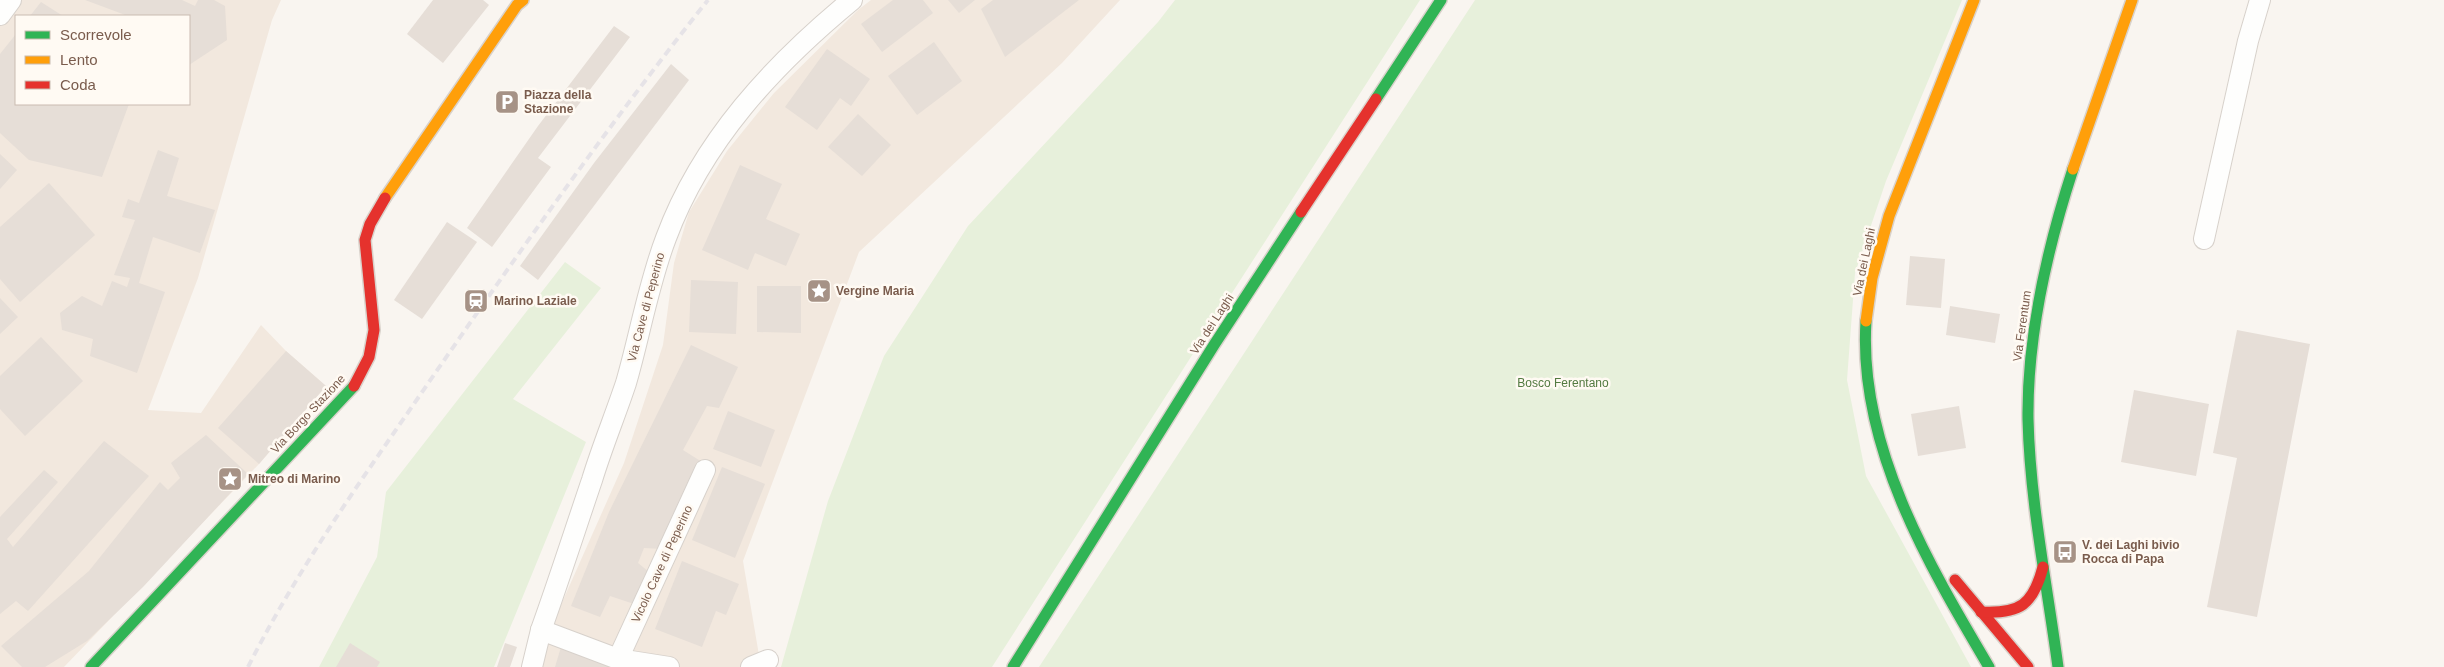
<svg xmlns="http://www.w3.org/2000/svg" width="2444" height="667" viewBox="0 0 2444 667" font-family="Helvetica,sans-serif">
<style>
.residential{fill:#f2e8de;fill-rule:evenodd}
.green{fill:#e7f0db}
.building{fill:#e6ded7}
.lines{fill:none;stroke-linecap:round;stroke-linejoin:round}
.street-casing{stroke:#d7d1cb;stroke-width:22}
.fast-casing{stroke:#d9d2cb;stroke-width:14}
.slow-casing{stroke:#d9d2cb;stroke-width:14}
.jam-casing{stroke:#d9d2cb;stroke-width:14}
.street{stroke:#fefefd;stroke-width:20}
.fast{stroke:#30b455;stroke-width:11}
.slow{stroke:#ff9f0a;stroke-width:11}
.jam{stroke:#e5322d;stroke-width:11}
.rail{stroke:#e6e3e7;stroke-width:4;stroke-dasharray:8 5;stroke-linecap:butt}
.labels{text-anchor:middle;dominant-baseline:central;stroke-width:5;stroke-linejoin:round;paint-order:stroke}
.poi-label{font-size:12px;font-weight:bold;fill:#7a5c4d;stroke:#fffaf3;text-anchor:start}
.street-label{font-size:12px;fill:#7a5c4d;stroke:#fffaf3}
.park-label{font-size:12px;fill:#537a41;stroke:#fffaf3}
</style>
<rect width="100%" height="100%" fill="#f9f5f0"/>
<!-- residential -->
<g class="residential">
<path d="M0,0h281l-9,20 -74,258 -50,132 53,3 60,-88 25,26 40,35 -67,78 -195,203h-64zM16,16h173v88h-173z"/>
<polygon points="871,0 1120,0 1062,63 859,252 743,561 761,667 540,667 548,634 624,463 663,345 674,263 689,212 727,151 774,93 858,10"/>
</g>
<!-- green -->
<g class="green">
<polygon points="1175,0 1420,0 992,667 781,667 828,501 884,356 968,226 1158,22"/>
<polygon points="1475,0 1962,0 1886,181 1855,273 1847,380 1866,476 1971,667 1039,667"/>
<polygon points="565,262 601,288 513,399 586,442 494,667 319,667 377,557 386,492"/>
</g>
<!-- building -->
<g class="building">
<polygon points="85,0 182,0 195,6 198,0 214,0 225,6 227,40 189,65 189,16 128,16"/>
<polygon points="433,0 483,0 489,5 443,63 407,34"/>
<polygon points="893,0 923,0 933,13 882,52 861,24"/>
<polygon points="948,0 975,0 959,13"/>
<polygon points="993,0 1079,0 1005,57 981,9"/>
<polygon points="41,2 63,16 30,16"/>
<polygon points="614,26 630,37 538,158 551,167 492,247 467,228 538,126"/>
<polygon points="16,34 16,104 129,104 102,177 29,160 0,133 0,54"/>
<polygon points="934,42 962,81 917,115 888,76"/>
<polygon points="827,49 870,79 851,106 840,98 817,130 785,107"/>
<polygon points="671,64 689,80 538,280 520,266 594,163"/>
<polygon points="858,114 891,145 862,176 828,147"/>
<polygon points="158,150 179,158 167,196 215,210 200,253 153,237 139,283 165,292 137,373 90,356 93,339 62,330 60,313 82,296 102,306 112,281 127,287 130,278 114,275 135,220 122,217 128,199 139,203"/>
<polygon points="0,154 17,170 0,189"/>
<polygon points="740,165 782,184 766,219 800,234 786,266 755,253 748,270 702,250"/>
<polygon points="49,183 95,235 20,302 0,279 0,227"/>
<polygon points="447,222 477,242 422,319 394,300"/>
<polygon points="1910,256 1945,259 1941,308 1906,305"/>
<polygon points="691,280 738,282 736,334 689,332"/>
<polygon points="757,286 801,286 801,333 757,332"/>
<polygon points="0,298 18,317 0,334"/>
<polygon points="1950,306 2000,314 1995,343 1946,335"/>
<polygon points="2237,330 2310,344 2257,617 2207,607 2237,458 2213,453"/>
<polygon points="41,337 83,381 25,436 0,409 0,376"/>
<polygon points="691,345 738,367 719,408 707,406 683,450 702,462 662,549 644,548 638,563 649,572 634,604 610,596 600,617 571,606 609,512"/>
<polygon points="286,351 326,386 259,464 218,428"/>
<polygon points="2134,390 2209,404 2196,476 2121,462"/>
<polygon points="1959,406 1966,448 1918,456 1911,414"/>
<polygon points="728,411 775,430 761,467 713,449"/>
<polygon points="206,435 248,474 143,587 87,641 45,667 22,667 1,646 89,571 160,482 168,490 180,478 171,463"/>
<polygon points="104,441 149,476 28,611 16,601 0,614 0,517 44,470 58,482 7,539 13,547"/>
<polygon points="722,467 765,484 735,558 692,540"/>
<polygon points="682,561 739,584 726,615 716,611 702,647 655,629"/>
<polygon points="350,643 380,662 377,667 336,667"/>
<polygon points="505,643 517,647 510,667 497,667"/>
<polygon points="561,647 613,667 555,667"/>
</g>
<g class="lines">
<defs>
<g id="street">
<polyline points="0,15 11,0"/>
<polyline points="2204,239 2248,41 2260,0"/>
<polyline points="541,630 618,659 669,667"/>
<polyline points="618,659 705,470"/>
<path d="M532,667l9,-37c18,-50 34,-100 51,-150 10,-33 23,-64 34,-97 14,-48 22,-98 40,-145 36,-97 107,-173 186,-238"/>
<polyline points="751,667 768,660"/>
</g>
<g id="fast">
<polyline points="1376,99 1441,0"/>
<path d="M1866,321c-8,124 62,243 123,346"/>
<polyline points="91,667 354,386"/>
<polyline points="1013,667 1214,345 1301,212"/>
<path d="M2058,667c-11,-83 -28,-165 -30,-248 -1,-85 19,-170 45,-250"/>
</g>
<g id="slow">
<polyline points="2073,169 2132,0"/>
<polyline points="385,198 517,5 523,0"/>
<polyline points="1866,321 1872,278 1889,216 1974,0"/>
</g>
<g id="jam">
<polyline points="1301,212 1376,99"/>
<polyline points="354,386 369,357 374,330 365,240 370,224 385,198"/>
<polyline points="1955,580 2028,667"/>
<path d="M1981,612c39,2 52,-7 62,-45"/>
</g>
</defs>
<!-- street casing -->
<use href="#street" class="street-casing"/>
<!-- fast casing -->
<use href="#fast" class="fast-casing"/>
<!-- slow casing -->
<use href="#slow" class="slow-casing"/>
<!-- jam casing -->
<use href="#jam" class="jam-casing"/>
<!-- street -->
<use href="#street" class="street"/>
<!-- fast -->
<use href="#fast" class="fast"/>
<!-- slow -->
<use href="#slow" class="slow"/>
<!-- jam -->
<use href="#jam" class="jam"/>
<!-- rail -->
<path class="rail" d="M248,667c51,-101 117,-192 181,-285 90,-130 181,-259 279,-382"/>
</g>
<!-- icons -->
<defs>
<symbol id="parking-square" viewBox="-11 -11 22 22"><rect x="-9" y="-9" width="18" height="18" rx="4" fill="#a69286" stroke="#fffaf3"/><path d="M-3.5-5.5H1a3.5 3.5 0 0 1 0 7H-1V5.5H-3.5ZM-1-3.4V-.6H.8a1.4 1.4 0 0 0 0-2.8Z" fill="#fff"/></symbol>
<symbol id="sight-square" viewBox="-11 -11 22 22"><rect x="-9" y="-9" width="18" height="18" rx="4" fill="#a69286" stroke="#fffaf3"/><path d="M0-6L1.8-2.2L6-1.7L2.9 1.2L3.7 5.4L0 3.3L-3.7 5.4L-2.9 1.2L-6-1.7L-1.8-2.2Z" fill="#fff"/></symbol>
<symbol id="station-square" viewBox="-11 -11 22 22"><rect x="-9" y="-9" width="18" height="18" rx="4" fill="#a69286" stroke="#fffaf3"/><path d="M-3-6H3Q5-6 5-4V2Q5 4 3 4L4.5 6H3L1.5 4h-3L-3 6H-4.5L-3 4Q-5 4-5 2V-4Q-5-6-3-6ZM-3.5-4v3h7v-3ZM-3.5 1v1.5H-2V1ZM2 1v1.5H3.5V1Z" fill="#fff"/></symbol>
<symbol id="bus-square" viewBox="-11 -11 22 22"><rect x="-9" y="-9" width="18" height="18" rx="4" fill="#a69286" stroke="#fffaf3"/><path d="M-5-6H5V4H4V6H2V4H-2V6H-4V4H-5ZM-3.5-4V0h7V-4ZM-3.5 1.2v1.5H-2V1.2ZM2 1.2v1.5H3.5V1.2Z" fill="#fff"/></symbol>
</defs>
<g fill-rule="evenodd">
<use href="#parking-square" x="493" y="88" width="28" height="28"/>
<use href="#sight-square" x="805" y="277" width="28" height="28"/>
<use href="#station-square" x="462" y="287" width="28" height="28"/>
<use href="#sight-square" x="216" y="465" width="28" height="28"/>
<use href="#bus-square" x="2051" y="538" width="28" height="28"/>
</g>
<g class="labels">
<!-- poi labels -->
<g class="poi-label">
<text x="524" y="95">Piazza della<tspan x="524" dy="14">Stazione</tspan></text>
<text x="836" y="291">Vergine Maria</text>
<text x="494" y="301">Marino Laziale</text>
<text x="248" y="479">Mitreo di Marino</text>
<text x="2082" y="545">V. dei Laghi bivio<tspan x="2082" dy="14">Rocca di Papa</tspan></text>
</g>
<!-- street labels -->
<g class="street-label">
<text transform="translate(1864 262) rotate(-78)">Via dei Laghi</text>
<text transform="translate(646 307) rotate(-75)">Via Cave di Peperino</text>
<text transform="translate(1212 324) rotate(-57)">Via dei Laghi</text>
<text transform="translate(2022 326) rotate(-82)">Via Ferentum</text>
<text transform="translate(308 414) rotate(-47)">Via Borgo Stazione</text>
<text transform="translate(662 564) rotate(-65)">Vicolo Cave di Peperino</text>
</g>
<!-- park labels -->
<g class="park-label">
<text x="1563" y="383">Bosco Ferentano</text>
</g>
</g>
<!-- legend -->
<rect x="15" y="15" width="175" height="90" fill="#fffaf3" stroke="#cabbb1"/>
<rect x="25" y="31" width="25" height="8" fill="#30b455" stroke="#cabbb1"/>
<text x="60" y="40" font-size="15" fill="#7a5c4d">Scorrevole</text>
<rect x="25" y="56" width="25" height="8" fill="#ff9f0a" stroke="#cabbb1"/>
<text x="60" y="65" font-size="15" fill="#7a5c4d">Lento</text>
<rect x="25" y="81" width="25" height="8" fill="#e5322d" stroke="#cabbb1"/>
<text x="60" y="90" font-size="15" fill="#7a5c4d">Coda</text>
</svg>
